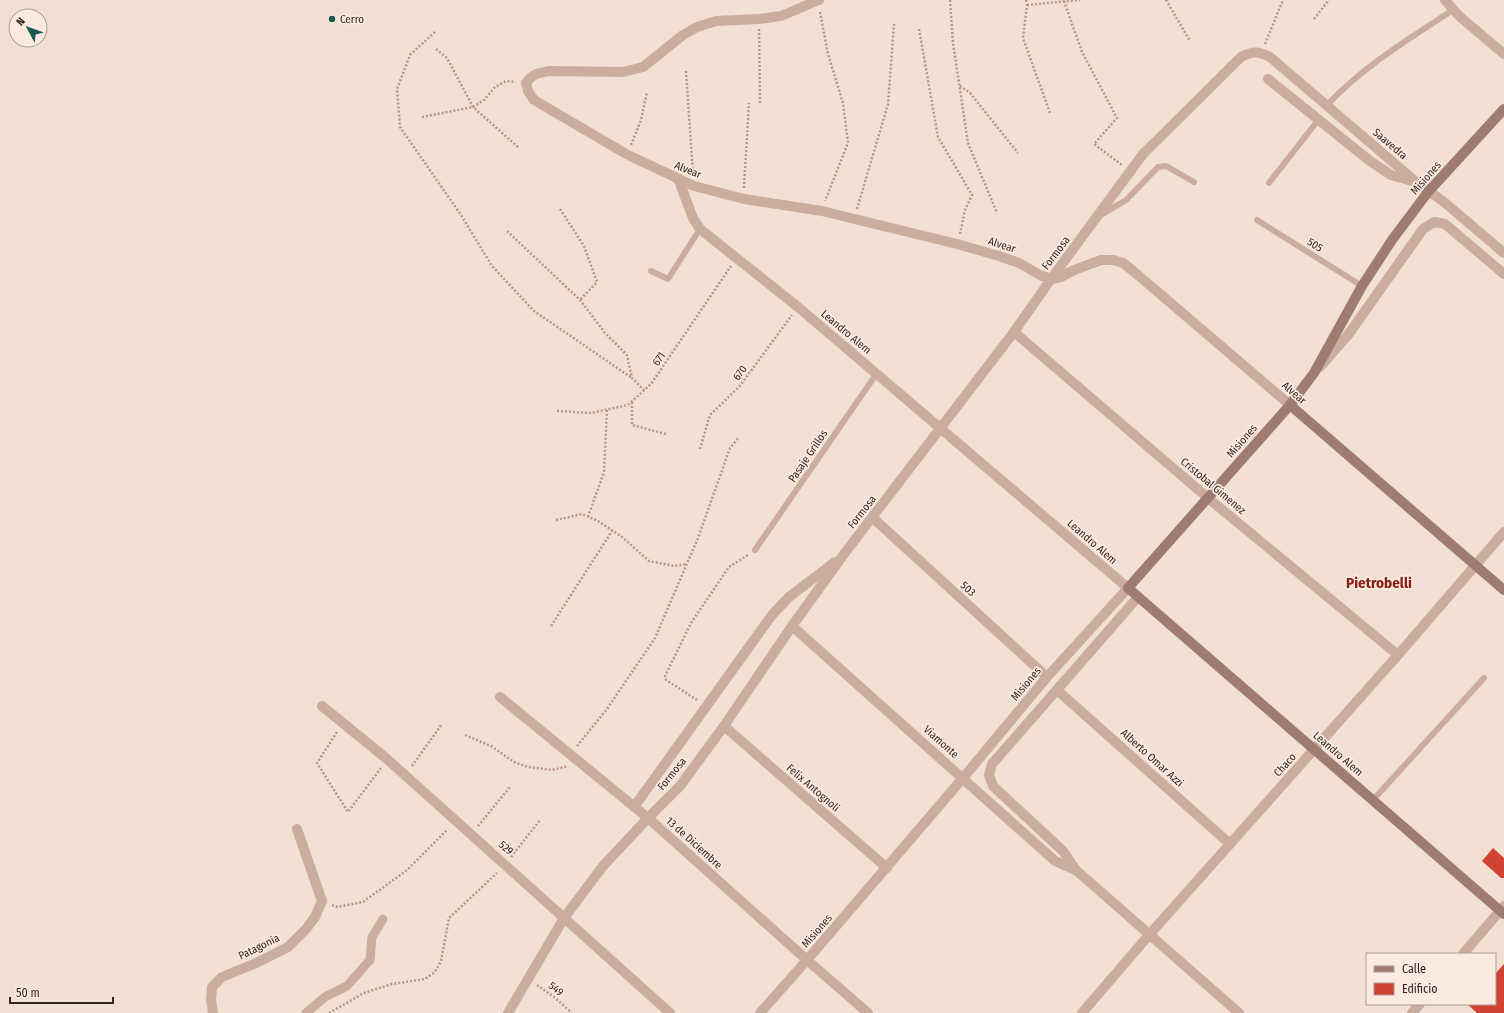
<svg xmlns="http://www.w3.org/2000/svg" width="1504" height="1013" viewBox="0 0 1504 1013" font-family="'Fira Sans Condensed',sans-serif">
<style>
.building{fill:#d14233}
.lines{fill:none;stroke-linecap:round;stroke-linejoin:round}
.path{stroke:#b7968a;stroke-width:2.5;stroke-dasharray:2 2;stroke-linecap:butt}
.service{stroke:#cbad9f;stroke-width:6}
.pedestrian{stroke:#cbad9f;stroke-width:9}
.minor{stroke:#cbad9f;stroke-width:10}
.tertiary{stroke:#cbad9f;stroke-width:10}
.secondary{stroke:#9f7b71;stroke-width:10}
.poi-dot{fill:#165853;stroke:#faeae0;stroke-width:1.5}
.labels{text-anchor:middle;dominant-baseline:central;stroke-width:3.5;stroke-linejoin:round;paint-order:stroke}
.poi-label{font-size:11px;fill:#342624;stroke:#faeae0;text-anchor:start}
.street-label{font-size:11px;fill:#342624;stroke:#faeae0}
.district-label{font-size:15px;font-weight:bold;fill:#892116;stroke:#faeae0}
</style>
<rect width="100%" height="100%" fill="#f3e0d4"/>
<!-- building -->
<g class="building">
<polygon points="1493,848 1504,858 1504,878 1501,878 1482,861"/>
<polygon points="1504,964 1504,1013 1477,1013 1467,1004 1495,1004 1495,974"/>
</g>
<g class="lines">
<!-- path -->
<g class="path">
<polyline points="950,0 953,43 968,143 997,213"/>
<polyline points="1026,0 1027,5 1023,38 1050,113"/>
<polyline points="1166,0 1190,41"/>
<polyline points="1064,1 1082,52 1117,118 1094,144 1122,165"/>
<polyline points="1027,5 1080,0"/>
<polyline points="820,12 828,54 843,103 848,143 825,201"/>
<polyline points="1314,19 1329,0"/>
<polyline points="759,29 760,103"/>
<polyline points="919,29 938,137 972,195 965,210 960,234"/>
<polyline points="435,32 410,55 397,89 400,127 461,215 492,266 534,311 632,378"/>
<polyline points="1265,44 1283,0"/>
<polyline points="436,49 447,58 473,107 519,148"/>
<polyline points="686,71 693,174"/>
<polyline points="960,86 970,93 1018,153"/>
<polyline points="422,117 473,107 484,100 495,87 506,81 515,82"/>
<polyline points="631,145 641,120 647,92"/>
<polyline points="744,188 749,103"/>
<polyline points="560,209 584,246 597,282 580,300"/>
<polyline points="857,209 888,104 894,24"/>
<polyline points="507,231 580,300 605,333 627,355 632,378 644,390"/>
<polyline points="632,402 632,425 666,434"/>
<polyline points="557,411 591,413 628,405 651,384 731,266"/>
<polyline points="700,449 710,415 739,387 792,315"/>
<polyline points="588,517 604,472 607,409"/>
<polyline points="556,520 582,514 598,521 622,537 649,561 674,566 687,564"/>
<polyline points="551,626 612,531"/>
<polyline points="697,700 666,680 665,676 691,623 729,567 748,555"/>
<polyline points="337,732 317,763 348,812 381,768"/>
<polyline points="465,735 491,746 514,762 528,767 552,770 568,766"/>
<polyline points="577,746 607,709 655,638 698,538 730,448 739,437"/>
<polyline points="412,766 442,724"/>
<polyline points="478,826 510,787"/>
<polyline points="511,857 540,820"/>
<polyline points="332,905 337,907 363,902 407,870 448,829"/>
<polyline points="537,985 554,997 572,1013"/>
<polyline points="329,1013 364,993 392,984 425,979 435,972 441,961 449,918 497,873"/>
</g>
<!-- service -->
<g class="service">
<path d="M1326,106c38,-40 81,-66 127,-96"/>
<polyline points="1269,183 1319,119"/>
<polyline points="1101,215 1126,200 1158,167 1166,166 1194,182"/>
<polyline points="1257,220 1362,286"/>
<polyline points="651,271 668,279 700,229"/>
<polyline points="755,550 877,373"/>
<polyline points="1373,800 1484,678"/>
</g>
<!-- pedestrian -->
<polyline class="pedestrian" points="306,1013 325,997 347,986 370,960 372,937 383,919"/>
<!-- minor -->
<g class="minor">
<polyline points="1445,0 1459,16 1504,54"/>
<polyline points="1268,79 1370,161 1391,175 1412,181"/>
<polyline points="1014,332 1208,498 1398,655"/>
<polyline points="1320,367 1348,335 1423,229 1434,222 1445,224 1504,274"/>
<polyline points="873,518 1047,677"/>
<polyline points="792,626 1055,861 1077,871 1239,1013"/>
<polyline points="1057,690 1230,844"/>
<polyline points="500,697 648,818 807,960 760,1013"/>
<polyline points="322,706 387,759 670,1013"/>
<polyline points="724,726 887,868"/>
<polyline points="634,807 772,615 789,597 835,562"/>
<polyline points="1076,870 1063,851 993,786 989,775 992,764 1138,597"/>
<polyline points="1463,954 1504,906"/>
<polyline points="213,1013 211,1000 212,987 222,977 256,963 288,947 306,929 315,917 322,901 297,829"/>
<path d="M508,1013l56,-95 39,-52 45,-48 32,-32 44,-60 68,-100 52,-72 170,-222 37,-53 92,-125 98,-97c12,-6 17,-6 29,0l145,124 29,21 60,51"/>
<polyline points="1082,1013 1149,935 1398,655 1504,532"/>
<polyline points="1412,1013 1420,1004"/>
</g>
<!-- tertiary -->
<g class="tertiary">
<path d="M819,0l-38,16 -22,3 -43,2 -19,6 -14,8 -40,32 -20,5 -74,-1c-11,2 -17,3 -23,12l2,8 6,9 94,55 66,31 50,13 78,12 135,33 42,12 20,7 21,12 11,4 10,-2 13,-7 27,-10h12l10,3 9,7 158,135"/>
<polyline points="679,181 693,218 700,229 798,307 1128,588 1047,677 963,778 807,960 868,1013"/>
</g>
<!-- secondary -->
<g class="secondary">
<polyline points="1504,109 1428,192 1392,240 1362,286 1314,373 1290,405 1128,588 1504,914"/>
<polyline points="1290,405 1504,590"/>
</g>
</g>
<!-- markers -->
<circle class="poi-dot" cx="332" cy="19" r="4"/>
<g class="labels">
<!-- poi labels -->
<g class="poi-label">
<text x="340" y="19">Cerro</text>
</g>
<!-- street labels -->
<g class="street-label">
<text transform="translate(1390 144) rotate(40)">Saavedra</text>
<text transform="translate(688 170) rotate(22)">Alvear</text>
<text transform="translate(1426 178) rotate(-49)">Misiones</text>
<text transform="translate(1002 245) rotate(18)">Alvear</text>
<text transform="translate(1315 245) rotate(32)">505</text>
<text transform="translate(1056 253) rotate(-53)">Formosa</text>
<text transform="translate(846 332) rotate(40)">Leandro Alem</text>
<text transform="translate(659 359) rotate(-56)">671</text>
<text transform="translate(740 373) rotate(-53)">670</text>
<text transform="translate(1294 393) rotate(41)">Alvear</text>
<text transform="translate(1242 441) rotate(-49)">Misiones</text>
<text transform="translate(808 456) rotate(-56)">Pasaje Grillos</text>
<text transform="translate(1213 486) rotate(40)">Cristobal Gimenez</text>
<text transform="translate(862 512) rotate(-52)">Formosa</text>
<text transform="translate(1092 542) rotate(41)">Leandro Alem</text>
<text transform="translate(968 589) rotate(42)">503</text>
<text transform="translate(1026 684) rotate(-50)">Misiones</text>
<text transform="translate(941 742) rotate(42)">Viamonte</text>
<text transform="translate(1338 754) rotate(41)">Leandro Alem</text>
<text transform="translate(1152 758) rotate(42)">Alberto Omar Azzi</text>
<text transform="translate(1285 765) rotate(-48)">Chaco</text>
<text transform="translate(672 774) rotate(-51)">Formosa</text>
<text transform="translate(813 788) rotate(41)">Felix Antognoli</text>
<text transform="translate(694 843) rotate(42)">13 de Diciembre</text>
<text transform="translate(506 848) rotate(41)">529</text>
<text transform="translate(817 931) rotate(-49)">Misiones</text>
<text transform="translate(259 947) rotate(-26)">Patagonia</text>
<text transform="translate(556 989) rotate(38)">549</text>
</g>
<!-- district labels -->
<g class="district-label">
<text x="1379" y="583">Pietrobelli</text>
</g>
</g>
<!-- legend -->
<rect x="1366" y="953" width="130" height="52" fill="#faeae0" stroke="#ab9c95"/>
<rect x="1374" y="966" width="20" height="6" fill="#9f7b71" stroke="#ab9c95"/>
<text x="1402" y="973" font-size="12" fill="#342624">Calle</text>
<rect x="1374" y="983" width="20" height="12" fill="#d14233" stroke="#ab9c95"/>
<text x="1402" y="993" font-size="12" fill="#342624">Edificio</text>
<!-- north arrow -->
<g transform="translate(28 28) rotate(311)"><circle r="19" fill="#faeae0" stroke="#ab9c95"/>
<path d="M0-3L7 15L0 10L-7 15Z" fill="#165853"/>
<text y="-6" font-size="11" font-weight="bold" text-anchor="middle" fill="#342624">N</text>
</g>
<!-- scale -->
<path d="M10 997v6h103v-6" fill="none" stroke="#342624" stroke-width="2"/>
<text x="16" y="997" font-size="12" fill="#342624" stroke="#faeae0" stroke-width="3" paint-order="stroke">50 m</text>
</svg>
